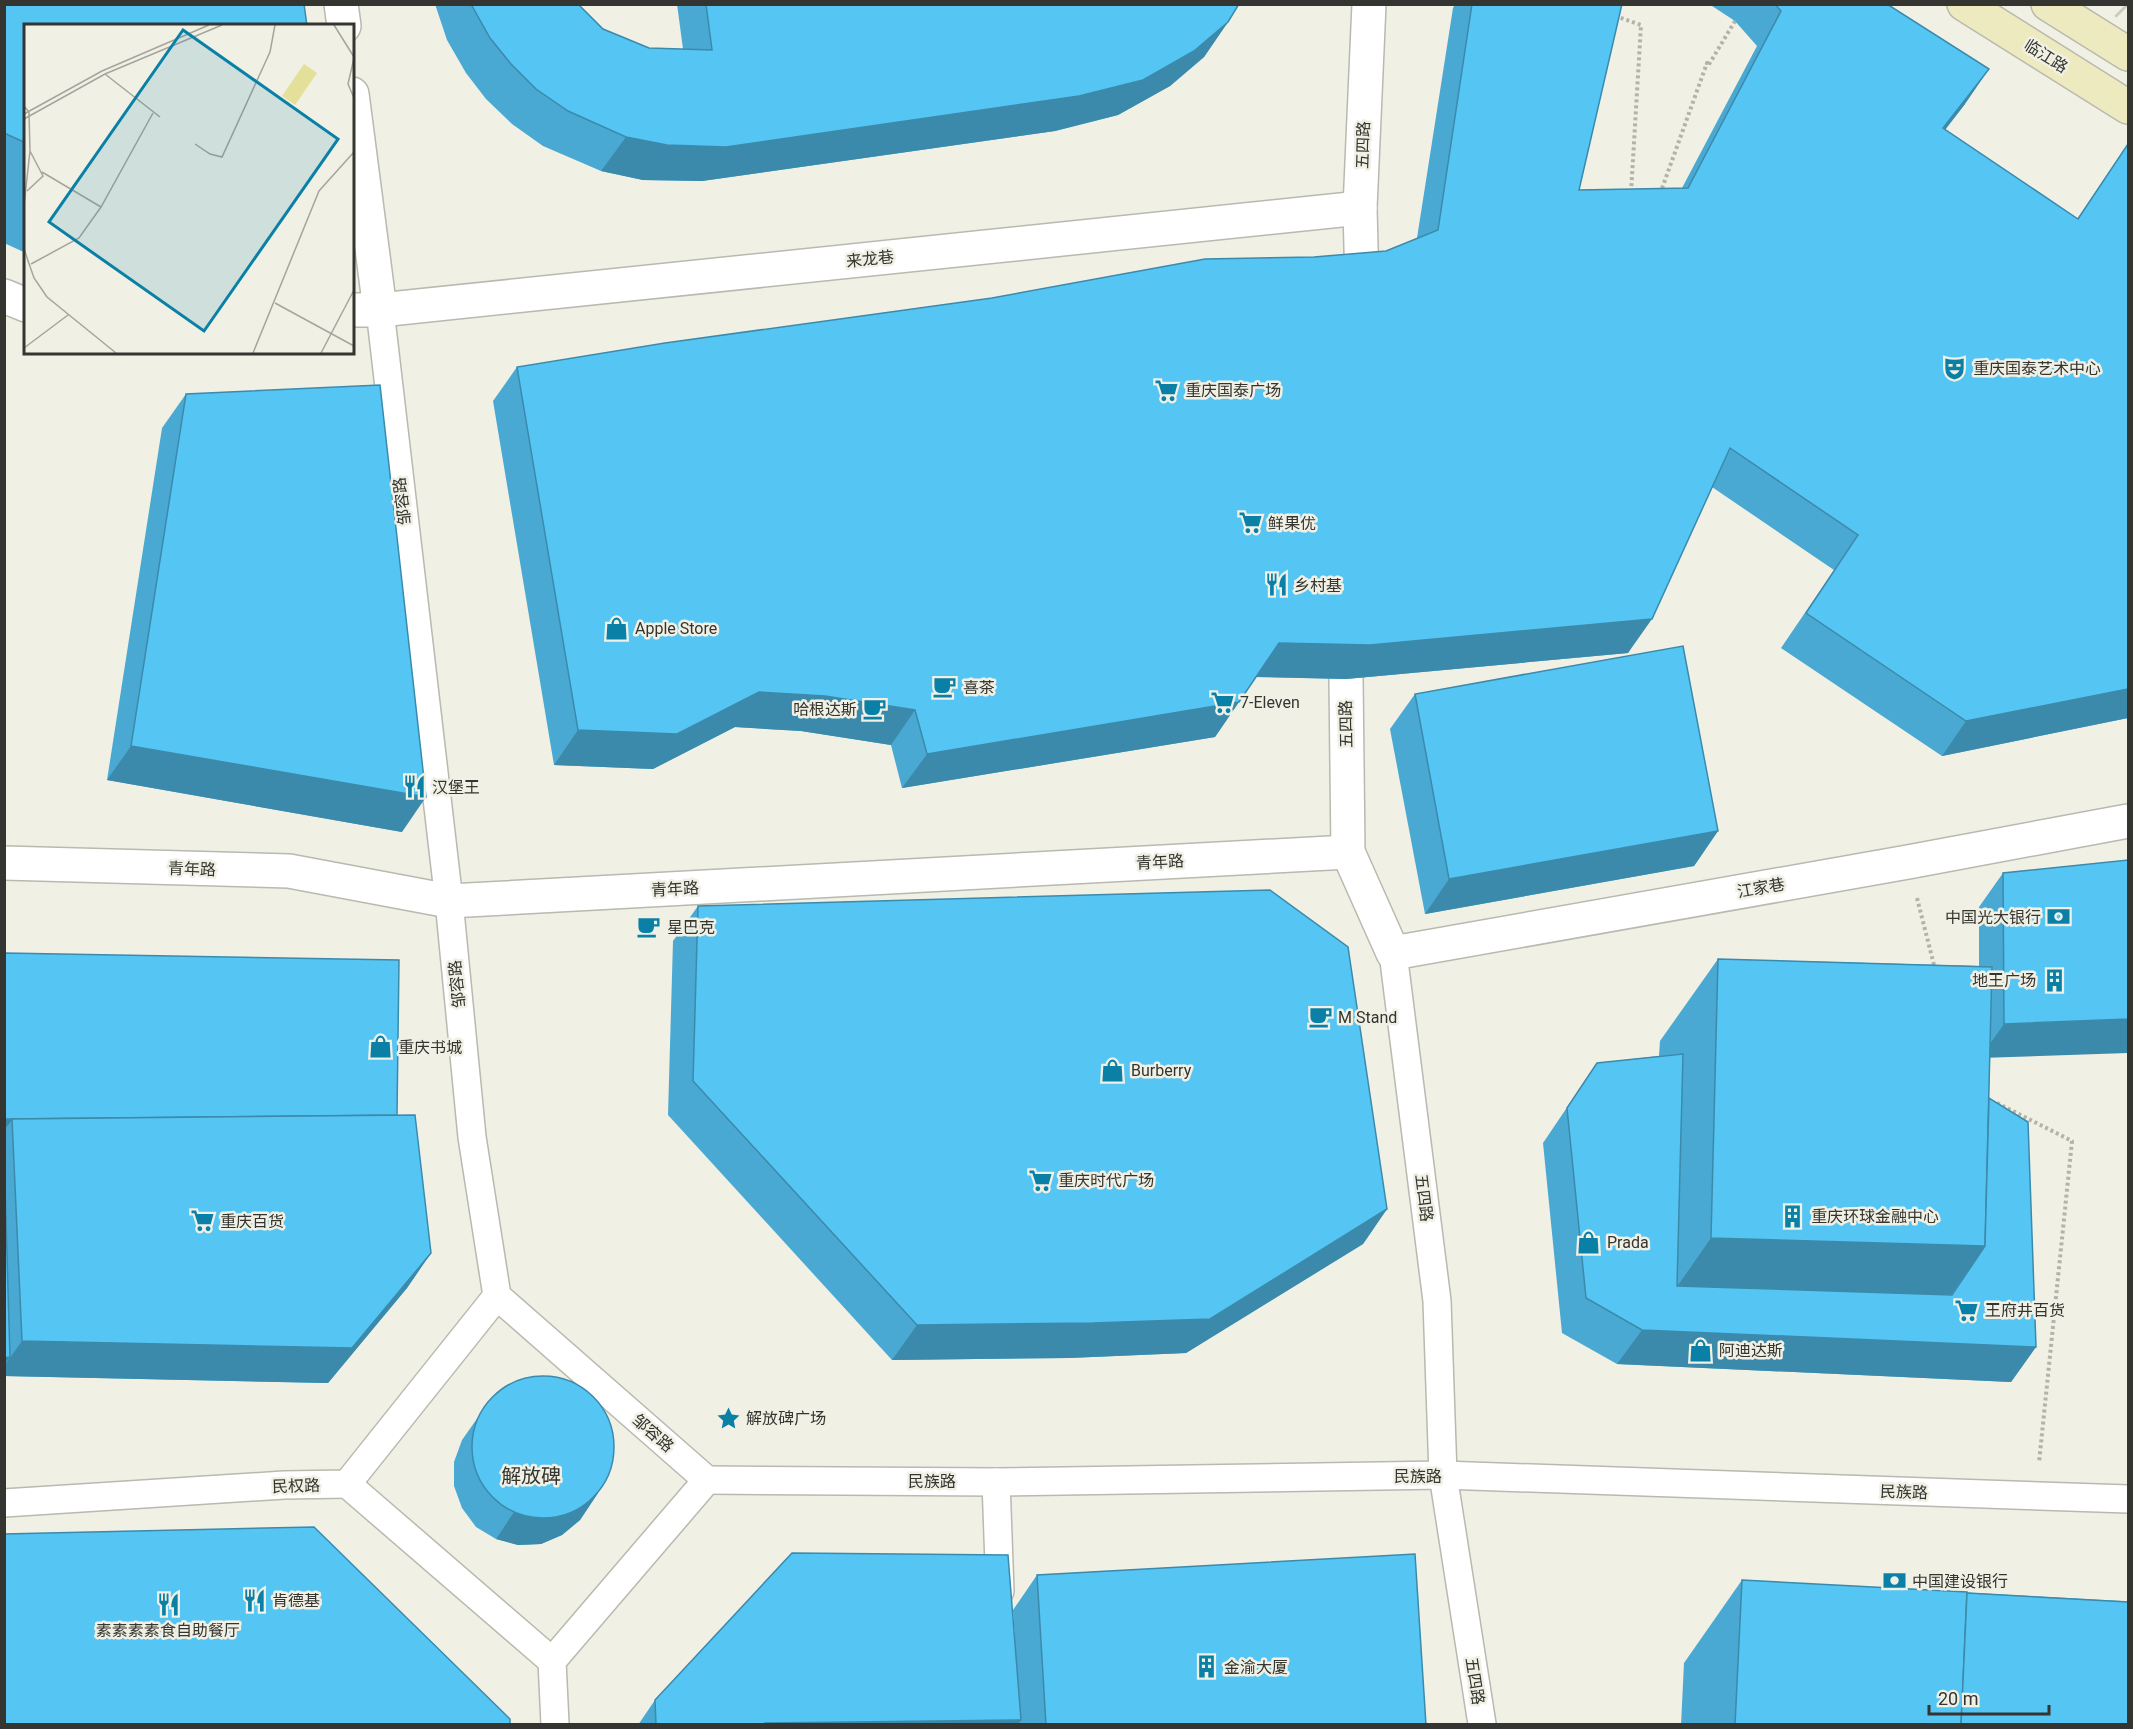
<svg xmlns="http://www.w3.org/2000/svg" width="2133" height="1729" viewBox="0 0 2133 1729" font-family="Roboto,'Noto Sans SC',sans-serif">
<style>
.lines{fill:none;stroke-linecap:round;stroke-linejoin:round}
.secondary-tunnel{stroke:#cacac1;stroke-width:33;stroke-dasharray:33 16;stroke-linecap:butt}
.pedestrian-casing{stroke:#b9b9af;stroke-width:30}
.minor-casing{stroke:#b9b9af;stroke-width:36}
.tertiary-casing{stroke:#b9b9af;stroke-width:36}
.secondary-casing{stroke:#b9b9af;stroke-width:36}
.path{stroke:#b3b3aa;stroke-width:4;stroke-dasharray:3 3;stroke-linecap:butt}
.pedestrian{stroke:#fff;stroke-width:27}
.minor{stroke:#fff;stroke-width:33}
.tertiary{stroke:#fff;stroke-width:33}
.secondary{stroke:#edeabf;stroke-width:33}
.wall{fill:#49a9d2}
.shaded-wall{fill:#3c8aab}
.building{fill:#55c5f4;stroke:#3c8aab;stroke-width:1.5}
.labels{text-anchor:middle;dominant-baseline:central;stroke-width:5;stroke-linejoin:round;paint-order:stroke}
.street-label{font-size:16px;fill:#343430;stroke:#f0f0e5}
.poi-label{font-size:16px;fill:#343430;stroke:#f0f0e5;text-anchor:start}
.quarter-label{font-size:20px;fill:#343430;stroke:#f0f0e5}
.inset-road{fill:none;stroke:#a5a59d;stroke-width:1.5}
.view{fill:#0b80a7;fill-opacity:0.15;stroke:#0b80a7;stroke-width:3}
.inset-edge{fill:none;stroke:#343430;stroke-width:3}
</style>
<rect width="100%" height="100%" fill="#f0f0e5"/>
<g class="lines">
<!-- secondary-tunnel -->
<polyline class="secondary-tunnel" points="2126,4 2128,6"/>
<defs>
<g id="pedestrian">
<polyline points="380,310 449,901 472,1137 497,1296 707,1480"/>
<polyline points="1393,953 1437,1301 1443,1475 1482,1724"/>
<polyline points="707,1480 996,1482 1443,1475 2128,1499"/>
<polyline points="996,1482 1000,1591"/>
<polyline points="347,1484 552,1661"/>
<polyline points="4,1503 284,1485 347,1484 497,1296"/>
<polyline points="555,1724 552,1661 707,1480"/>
</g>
<polyline id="minor" points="4,863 289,871 449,901 1348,852"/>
<g id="tertiary">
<polyline points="341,4 344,26"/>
<polyline points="352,94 380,310"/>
<polyline points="1362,286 1360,208 1369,4"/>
<polyline points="4,296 26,305"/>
<polyline points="352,310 380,310 1360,208"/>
<polyline points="1346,679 1348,852 1393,953 1908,862 2128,821"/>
</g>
<g id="secondary">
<polyline points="1964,4 2128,107"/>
<polyline points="2048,4 2128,54"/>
</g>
</defs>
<!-- pedestrian casing -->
<use href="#pedestrian" class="pedestrian-casing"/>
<!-- minor casing -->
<use href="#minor" class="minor-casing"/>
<!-- tertiary casing -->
<use href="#tertiary" class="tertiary-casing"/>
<!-- secondary casing -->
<use href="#secondary" class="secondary-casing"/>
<!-- path -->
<g class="path">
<polyline points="1615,16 1641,25 1631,193"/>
<polyline points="1660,194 1707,63 1708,66 1735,21"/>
<polyline points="1917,898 1935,969"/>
<polyline points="1997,1103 2072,1141 2039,1463"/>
</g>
<!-- pedestrian -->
<use href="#pedestrian" class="pedestrian"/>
<!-- minor -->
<use href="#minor" class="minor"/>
<!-- tertiary -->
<use href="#tertiary" class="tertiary"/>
<!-- secondary -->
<use href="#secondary" class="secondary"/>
</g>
<!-- wall -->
<g class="wall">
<polygon points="4,4 26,26 26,253 4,243"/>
<polygon points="435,4 578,4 603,29 649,48 683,49 677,4 1239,4 1228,22 1204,57 1170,86 1118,115 1055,131 702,181 643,180 601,171 543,146 512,124 486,99 466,73 447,40"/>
<polygon points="1455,4 1622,4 1579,190 1682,188 1757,46 1735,21 1709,4 1887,4 1965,104 1945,130 2077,219 2128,144 2128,718 1942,756 1781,648 1834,570 1712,487 1628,653 1346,679 1256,677 1215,737 902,788 891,745 801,731 735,727 653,769 554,765 493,401 517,367 1314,257 1386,251 1417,238 1453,8"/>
<polygon points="186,394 402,832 107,780 162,428"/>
<polygon points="1415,694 1718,831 1694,866 1425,914 1390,729"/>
<polygon points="2128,860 1990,1058 1989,1098 2036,1347 2011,1382 1617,1364 1562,1333 1543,1143 1597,1063 1659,1056 1660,1041 1718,959 1979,966 1979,907 2003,873"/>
<polygon points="698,906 1387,1209 1363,1244 1186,1353 1069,1358 892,1360 668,1115 673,941"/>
<polygon points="4,953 397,1115 431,1253 407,1288 328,1383 4,1376 4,1130 5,1129"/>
<polygon points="481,1413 598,1493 580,1520 562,1535 541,1544 518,1545 496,1539 476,1527 462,1508 454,1486 454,1462 462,1440"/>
<polygon points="1037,1575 1426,1725 1020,1725 1019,1722 1018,1725 638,1725 655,1700 1015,1640 1013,1610"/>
<polygon points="1742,1580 2121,1601 2128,1725 1681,1725 1684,1663"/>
</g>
<!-- shaded-wall -->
<g class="shaded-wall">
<polygon points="1228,22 1204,57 1170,86 1118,115 1055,131 702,181 643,180 601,171 626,137"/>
<polygon points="1989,69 1965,104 1919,163 1943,128"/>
<polygon points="1652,619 1628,653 1346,679 1255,677 1279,643"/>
<polygon points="2128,689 2128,718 1942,756 1966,721"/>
<polygon points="759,692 825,696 915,710 891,745 801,731 735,727 653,769 554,765 578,730"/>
<polygon points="1239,702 1215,737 902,788 927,754"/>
<polygon points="131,746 426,797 402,832 107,780"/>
<polygon points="1718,831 1694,866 1425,914 1449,879"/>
<polygon points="2128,1019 2128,1053 1980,1058 2004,1024"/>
<polygon points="4,1119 12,1120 5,1129 4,1129"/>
<polygon points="1387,1209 1363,1244 1186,1353 1069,1358 892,1360 917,1325"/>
<polygon points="1711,1238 1985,1246 1927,1329 1653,1321"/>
<polygon points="431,1253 407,1288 328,1383 4,1376 4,1366 22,1341"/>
<polygon points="1642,1330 2036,1347 2011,1382 1617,1364"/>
<polygon points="10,1357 4,1365 4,1358"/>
<polygon points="598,1493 580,1520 562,1535 541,1544 518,1545 496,1539 514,1512"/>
<polygon points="1021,1720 1018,1725 764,1725 765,1723"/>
</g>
<!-- building -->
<g class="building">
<polygon points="4,4 304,4 307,26 26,26 26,143 4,133"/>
<polygon points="471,4 578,4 603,29 649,48 712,50 706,4 1239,4 1228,22 1194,51 1143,80 1079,96 726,147 667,145 626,137 568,111 536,89 511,64 490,38"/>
<polygon points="1472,4 1622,4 1579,190 1688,188 1781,11 1775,4 1887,4 1989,69 1943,128 2078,219 2128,144 2128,689 1966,721 1806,613 1858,535 1730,448 1652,619 1370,645 1279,643 1239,702 927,754 915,710 825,696 759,692 677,734 578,730 517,367 665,343 992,298 1205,259 1314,257 1386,251 1438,230"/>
<polygon points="380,385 426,797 131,746 186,394"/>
<polygon points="1683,646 1718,831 1449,879 1415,694"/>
<polygon points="2128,860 2128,1019 2004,1024 2003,873"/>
<polygon points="1270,890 1348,947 1387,1209 1210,1319 1093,1323 917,1325 693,1081 698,906"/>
<polygon points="4,953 399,960 397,1115 4,1119"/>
<polygon points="1718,959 1992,967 1985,1246 1711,1238"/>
<polygon points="1683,1054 1677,1286 1952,1295 1985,1246 1989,1098 2028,1122 2036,1347 1642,1330 1586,1298 1567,1108 1597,1063"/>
<polygon points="415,1115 431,1253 352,1348 22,1341 12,1119"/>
<polygon points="4,1154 10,1357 4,1358"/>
<circle cx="543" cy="1447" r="71"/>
<polygon points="314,1527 510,1719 510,1725 4,1725 4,1534"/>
<polygon points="792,1553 1008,1555 1021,1720 765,1723 765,1725 656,1725 655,1700"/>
<polygon points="1415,1554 1426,1725 1046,1725 1037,1575"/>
<polygon points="1742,1580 1967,1592 1961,1725 1735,1725"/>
<polygon points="1967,1593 2128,1602 2128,1725 1961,1725"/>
</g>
<!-- icons -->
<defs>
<symbol id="theatre-bare" viewBox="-9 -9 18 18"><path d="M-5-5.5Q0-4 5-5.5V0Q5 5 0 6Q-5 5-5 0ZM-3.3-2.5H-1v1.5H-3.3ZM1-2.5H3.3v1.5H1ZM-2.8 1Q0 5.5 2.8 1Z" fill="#0b80a7" stroke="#f0f0e5" stroke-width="2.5" paint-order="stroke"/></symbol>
<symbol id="supermarket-bare" viewBox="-9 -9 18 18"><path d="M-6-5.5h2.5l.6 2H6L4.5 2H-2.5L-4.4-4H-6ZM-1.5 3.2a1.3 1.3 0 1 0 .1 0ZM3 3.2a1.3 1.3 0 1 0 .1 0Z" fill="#0b80a7" stroke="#f0f0e5" stroke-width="2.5" paint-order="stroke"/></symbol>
<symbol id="restaurant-bare" viewBox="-9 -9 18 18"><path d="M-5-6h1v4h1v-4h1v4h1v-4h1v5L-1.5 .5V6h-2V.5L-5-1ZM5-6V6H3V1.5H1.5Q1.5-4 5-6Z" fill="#0b80a7" stroke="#f0f0e5" stroke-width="2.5" paint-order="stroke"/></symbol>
<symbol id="shop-bare" viewBox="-9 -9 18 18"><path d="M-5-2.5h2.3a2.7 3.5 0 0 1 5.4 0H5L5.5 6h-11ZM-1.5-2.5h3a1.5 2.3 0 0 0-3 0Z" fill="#0b80a7" stroke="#f0f0e5" stroke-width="2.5" paint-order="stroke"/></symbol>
<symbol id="cafe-bare" viewBox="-9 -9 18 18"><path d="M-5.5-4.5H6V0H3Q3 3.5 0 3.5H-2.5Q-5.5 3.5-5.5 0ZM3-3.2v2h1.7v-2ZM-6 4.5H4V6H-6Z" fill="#0b80a7" stroke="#f0f0e5" stroke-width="2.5" paint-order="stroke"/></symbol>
<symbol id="bank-bare" viewBox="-9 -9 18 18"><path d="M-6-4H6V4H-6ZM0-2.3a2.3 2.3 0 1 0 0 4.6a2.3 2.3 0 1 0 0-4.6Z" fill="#0b80a7" stroke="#f0f0e5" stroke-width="2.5" paint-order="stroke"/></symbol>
<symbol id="building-bare" viewBox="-9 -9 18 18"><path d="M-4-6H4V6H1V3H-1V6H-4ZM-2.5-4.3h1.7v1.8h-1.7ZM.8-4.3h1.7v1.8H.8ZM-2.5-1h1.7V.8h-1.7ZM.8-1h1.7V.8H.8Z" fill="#0b80a7" stroke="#f0f0e5" stroke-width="2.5" paint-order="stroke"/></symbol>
<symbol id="sight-bare" viewBox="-9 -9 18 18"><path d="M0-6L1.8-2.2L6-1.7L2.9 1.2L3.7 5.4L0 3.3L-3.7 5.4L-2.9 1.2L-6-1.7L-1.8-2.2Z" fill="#0b80a7" stroke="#f0f0e5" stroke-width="2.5" paint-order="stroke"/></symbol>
</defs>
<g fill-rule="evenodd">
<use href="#theatre-bare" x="1938" y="352" width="33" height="33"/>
<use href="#supermarket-bare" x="1150" y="374" width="33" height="33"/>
<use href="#supermarket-bare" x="1234" y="506" width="33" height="33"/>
<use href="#restaurant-bare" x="1260" y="568" width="33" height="33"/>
<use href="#shop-bare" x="600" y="612" width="33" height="33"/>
<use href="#cafe-bare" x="928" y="670" width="33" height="33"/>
<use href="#supermarket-bare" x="1206" y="686" width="33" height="33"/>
<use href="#cafe-bare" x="858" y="692" width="33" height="33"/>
<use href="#restaurant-bare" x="398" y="770" width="33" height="33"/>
<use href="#bank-bare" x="2042" y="900" width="33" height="33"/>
<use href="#cafe-bare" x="632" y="910" width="33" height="33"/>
<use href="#building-bare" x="2038" y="964" width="33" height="33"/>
<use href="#cafe-bare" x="1304" y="1000" width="33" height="33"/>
<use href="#shop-bare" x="364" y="1030" width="33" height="33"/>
<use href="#shop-bare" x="1096" y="1054" width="33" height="33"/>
<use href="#supermarket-bare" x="1024" y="1164" width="33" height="33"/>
<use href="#building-bare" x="1776" y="1200" width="33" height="33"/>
<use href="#supermarket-bare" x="186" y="1204" width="33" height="33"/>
<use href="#shop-bare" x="1572" y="1226" width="33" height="33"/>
<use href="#supermarket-bare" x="1950" y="1294" width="33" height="33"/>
<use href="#shop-bare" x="1684" y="1334" width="33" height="33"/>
<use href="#sight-bare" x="712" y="1402" width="33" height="33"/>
<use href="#bank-bare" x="1878" y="1564" width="33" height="33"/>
<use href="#restaurant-bare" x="238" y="1584" width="33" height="33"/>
<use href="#restaurant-bare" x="152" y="1588" width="33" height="33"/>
<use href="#building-bare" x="1190" y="1650" width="33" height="33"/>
</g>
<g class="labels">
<!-- street labels -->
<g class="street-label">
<text transform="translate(2046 56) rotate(32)">临江路</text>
<text transform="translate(1363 145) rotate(-88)">五四路</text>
<text transform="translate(870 259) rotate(-6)">来龙巷</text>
<text transform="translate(402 501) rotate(-97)">邹容路</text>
<text transform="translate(1346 724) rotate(-91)">五四路</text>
<text transform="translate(1160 862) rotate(-3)">青年路</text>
<text transform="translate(192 869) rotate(2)">青年路</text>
<text transform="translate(1761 888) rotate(-10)">江家巷</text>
<text transform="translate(675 889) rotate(-3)">青年路</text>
<text transform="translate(457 984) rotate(-96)">邹容路</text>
<text transform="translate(1424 1198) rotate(83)">五四路</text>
<text transform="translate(653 1433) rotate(41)">邹容路</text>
<text x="1418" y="1476">民族路</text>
<text x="932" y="1481">民族路</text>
<text transform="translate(296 1486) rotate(-2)">民权路</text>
<text transform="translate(1904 1492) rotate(2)">民族路</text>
<text transform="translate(1475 1681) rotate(81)">五四路</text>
</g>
<!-- poi labels -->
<g class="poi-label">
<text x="1973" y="368">重庆国泰艺术中心</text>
<text x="1185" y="390">重庆国泰广场</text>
<text x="1268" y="523">鲜果优</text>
<text x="1294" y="585">乡村基</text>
<text x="635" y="628">Apple Store</text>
<text x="963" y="687">喜茶</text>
<text x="1240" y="702">7-Eleven</text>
<text x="857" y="709" text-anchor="end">哈根达斯</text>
<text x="432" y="787">汉堡王</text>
<text x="2041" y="917" text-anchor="end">中国光大银行</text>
<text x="667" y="927">星巴克</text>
<text x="2036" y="980" text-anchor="end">地王广场</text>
<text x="1338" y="1017">M Stand</text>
<text x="398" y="1047">重庆书城</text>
<text x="1131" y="1070">Burberry</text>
<text x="1058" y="1180">重庆时代广场</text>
<text x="1811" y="1216">重庆环球金融中心</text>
<text x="220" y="1221">重庆百货</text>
<text x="1607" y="1242">Prada</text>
<text x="1985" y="1310">王府井百货</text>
<text x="1719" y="1350">阿迪达斯</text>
<text x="746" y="1418">解放碑广场</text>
<text x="1912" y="1581">中国建设银行</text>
<text x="272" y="1600">肯德基</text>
<text x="168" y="1630" text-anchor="middle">素素素素食自助餐厅</text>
<text x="1224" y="1667">金渝大厦</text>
</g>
<!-- quarter labels -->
<g class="quarter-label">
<text x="531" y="1476">解放碑</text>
</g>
</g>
<!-- overview -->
<g transform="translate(24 24)">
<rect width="330" height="330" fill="#f0f0e5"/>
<path d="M280,40l13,9 -22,32 -13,-9z" fill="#e4e09a"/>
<path class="inset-road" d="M310,1l20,32M330,34l-6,26 6,14M81,50l55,43M0,82l5,6 1,39 -6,54M0,90l78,-43 107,-46M0,95l81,-45 117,-49M171,120l15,10 12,3 48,-105 5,-27M18,148l59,35M3,167l16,-15 -13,-25M0,225l10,29 13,19 69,56M7,240l48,-26 22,-31 52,-94M251,279l79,43M0,324l44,-33M229,329l66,-162 35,-39M297,329l33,-63"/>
<path class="view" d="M159,6l155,109 -134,192 -155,-109z"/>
<rect width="330" height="330" class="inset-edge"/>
</g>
<!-- border -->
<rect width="2133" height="1729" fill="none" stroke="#343430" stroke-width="12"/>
<!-- scale -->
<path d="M1929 1705v9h120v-9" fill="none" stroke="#343430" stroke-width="3"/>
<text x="1938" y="1705" font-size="18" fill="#343430" stroke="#f0f0e5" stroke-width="4.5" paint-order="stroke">20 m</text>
</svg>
